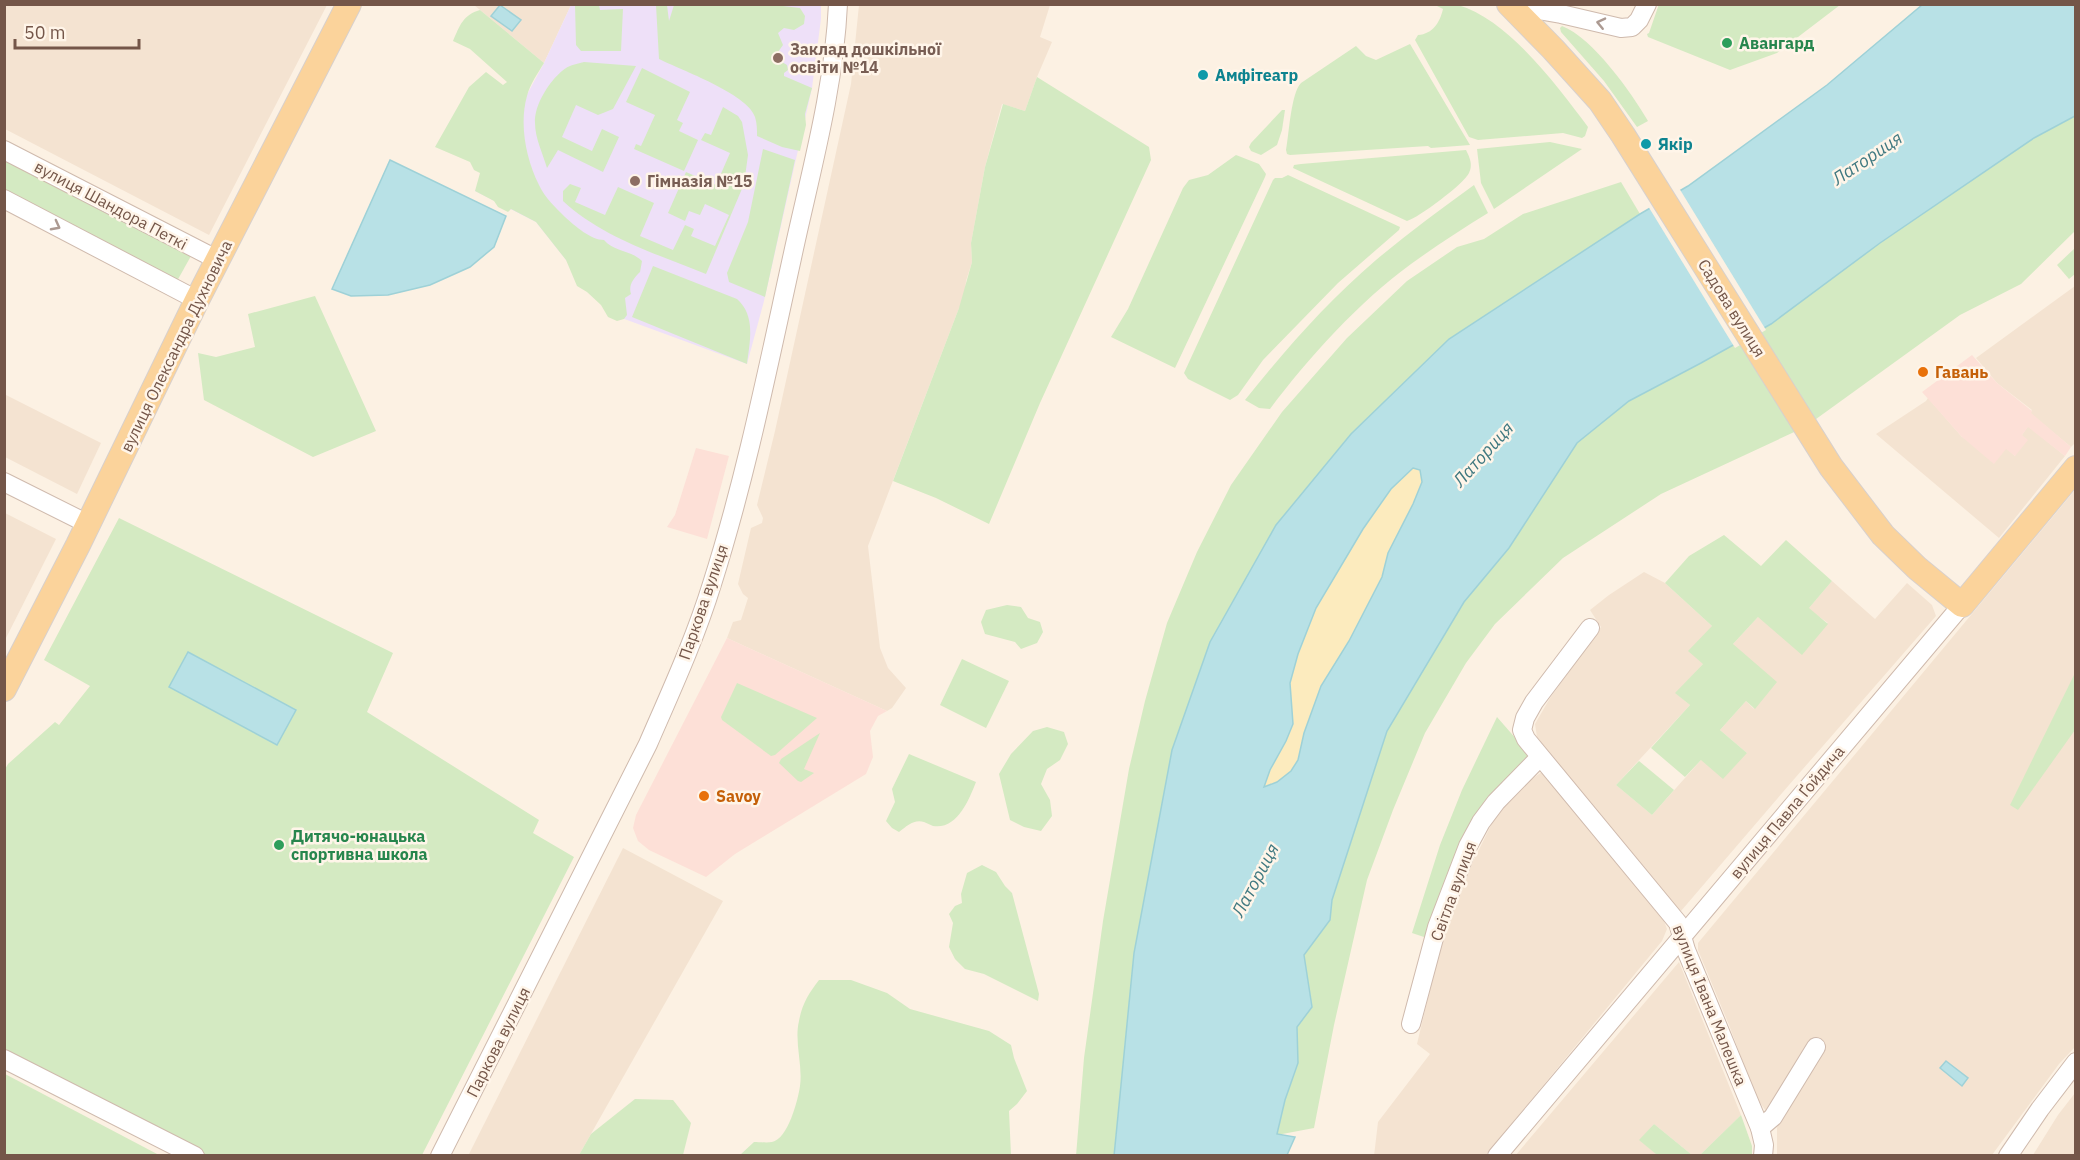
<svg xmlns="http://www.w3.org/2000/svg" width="2080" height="1160" viewBox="0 0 2080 1160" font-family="'IBM Plex Sans',sans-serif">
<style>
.residential{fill:#f4e3d1}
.commercial{fill:#fde0d7}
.education{fill:#eee0f8}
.green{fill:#d4eac2}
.sand{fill:#fcebbe}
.water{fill:#b8e1e6;stroke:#9ed1d7;stroke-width:1.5;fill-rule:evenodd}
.pier{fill:#fcf1e3}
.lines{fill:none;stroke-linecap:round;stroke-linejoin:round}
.minor-casing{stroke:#cfbaad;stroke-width:20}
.major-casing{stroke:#d8d0cc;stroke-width:26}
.minor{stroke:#fff;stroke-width:18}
.major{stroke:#fbd39b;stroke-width:24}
.oneway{stroke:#ac9a92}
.leisure-dot{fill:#2e9e5b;stroke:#fff5e9;stroke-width:2}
.education-dot{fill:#8d6e63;stroke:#fff5e9;stroke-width:2}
.culture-dot{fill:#0f9aa8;stroke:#fff5e9;stroke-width:2}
.food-dot{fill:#e8710a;stroke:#fff5e9;stroke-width:2}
.labels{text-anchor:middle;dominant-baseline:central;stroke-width:5;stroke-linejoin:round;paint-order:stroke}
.leisure-label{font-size:16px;font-weight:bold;fill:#27864d;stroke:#fff5e9;text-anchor:start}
.education-label{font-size:16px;font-weight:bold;fill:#785e54;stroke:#fff5e9;text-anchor:start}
.culture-label{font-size:16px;font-weight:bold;fill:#0d838f;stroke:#fff5e9;text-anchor:start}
.street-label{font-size:16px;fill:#745649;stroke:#fff5e9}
.food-label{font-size:16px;font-weight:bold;fill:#c56008;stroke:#fff5e9;text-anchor:start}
.water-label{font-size:18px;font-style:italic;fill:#407981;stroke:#fff5e9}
</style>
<rect width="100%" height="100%" fill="#fcf1e3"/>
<!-- residential -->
<g class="residential">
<polygon points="7,5 7,4 327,5 209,235 5,129 4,8"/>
<polygon points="474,5 571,5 544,63"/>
<polygon points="859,5 1050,5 1040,37 1052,42 1037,77 1025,111 1002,104 985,167 971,243 972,262 966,281 964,302 959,308 868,546 880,648 888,668 906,688 892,708 887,711 727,638 733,622 741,620 748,598 743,594 738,584 751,528 762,523 763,518 757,505 775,431 851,84"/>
<polygon points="2075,286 2076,442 2071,447 2030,413 2032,410 1997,383 1976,358"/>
<polygon points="4,394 101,443 77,494 5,457"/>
<polygon points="1928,398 1962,437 2007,449 2015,456 2022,435 2028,426 2065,456 1999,538 1876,434 1926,401"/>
<polygon points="2075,490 2075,1047 2059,1064 1992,1155 1777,1155 1777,1128 1781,1115 1768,1114 1756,1097 1729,1025 1698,950 1698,943"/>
<polygon points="5,513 56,539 5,640"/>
<polygon points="1644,572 1665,583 1712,626 1703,664 1676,693 1690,705 1616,785 1652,815 1701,760 1747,753 1720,730 1746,701 1754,709 1733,644 1758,617 1828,623 1808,609 1832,581 1875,619 1907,583 1932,605 1936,616 1789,785 1681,911 1667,899 1556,762 1537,737 1535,724 1550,698 1601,627 1590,610 1609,595"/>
<polygon points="1542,772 1664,921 1667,929 1662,941 1486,1155 1374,1156 1378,1122 1430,1054 1417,1044 1439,952 1462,884 1498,811 1523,785"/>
<polygon points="623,848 723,901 579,1155 468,1156"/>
<polygon points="1679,962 1741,1115 1700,1155 1692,1155 1654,1124 1640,1140 1657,1155 1515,1156"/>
<polygon points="2075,1093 2075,1155 2033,1155 2058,1115"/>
</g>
<!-- commercial -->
<g class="commercial">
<polygon points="1972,355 1997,383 2032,411 2031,413 2071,447 2065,456 2028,427 2022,435 2028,440 2015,456 2006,449 1994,464 1962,437 1922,392"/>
<polygon points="696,448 729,456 707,539 667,527 675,515"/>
<polygon points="727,638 887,711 878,716 870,731 873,757 866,774 735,854 706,877 649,850 638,841 633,828 636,815"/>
</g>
<!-- education -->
<polygon class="education" points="571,5 821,5 821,19 812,88 764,301 747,364 608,313 536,222 475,191 544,63"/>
<!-- green -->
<g class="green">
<path d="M782,4l1,2 17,2 5,8 -1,8 -10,6 -10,-2 -6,5 5,12 -5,7 -1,7 10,6 1,5 -4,3v3l28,12 -7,26 1,11 -6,26 -18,-4 -25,-11c0,-6 0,-13 -2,-19 -7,-23 -74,-47 -96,-58l-3,-54h11l2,16 5,-16z"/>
<polygon points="1659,4 1840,4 1840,5 1777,53 1730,70 1648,37 1647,34 1649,33"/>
<polygon points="575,5 599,5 600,10 623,9 621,51 581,51 576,45"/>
<path d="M1435,5c7,-1 17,-2 23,0 50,14 100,82 130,122l-3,9 -3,2 -19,-5 -85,7 -9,-3 -54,-97 3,-5c15,-1 22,-13 25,-26z"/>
<path d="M480,10l64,53c-6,10 -14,21 -17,33 -8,28 -1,63 12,89 6,13 17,23 26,32 10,9 26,23 39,23 10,12 27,10 38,21l-2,11c-6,6 -12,13 -9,22l-6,4 2,17 -3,4 -7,2 -9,-4 -7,-12 -14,-13 -10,-6 -11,-26 -30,-38 -25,-13 -3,3 -10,-5 -4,-6 -19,-10 5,-18 -6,-3 -4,-8 -35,-15 34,-60 17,-15 17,13 4,-3 -37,-33 -17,-8c7,-16 10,-26 27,-31z"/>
<path d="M1562,26c31,12 69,66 86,95l-11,6 -33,-46 -43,-49 -1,-4z"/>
<path d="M1410,44l60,101 -39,3 -3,-2 -138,9 -3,-1 -1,-4c3,-16 5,-57 15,-67l55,-37 10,10 10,4z"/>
<path d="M584,62l52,4 -23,43 -15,6 -22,-10 -14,32 30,14 10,-22 17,8 -16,35 -45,-22 -11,18c-4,-14 -12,-30 -12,-45 -1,-18 14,-41 27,-52 7,-6 14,-7 22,-9z"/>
<polygon points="642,68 690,92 677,120 683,123 679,131 698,140 684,171 634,149 636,144 641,146 655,115 626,102"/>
<polygon points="1037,77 1149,147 1151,160 1040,403 989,524 936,498 893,481 959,308 972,262 971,243 985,167 1003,104 1025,111"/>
<path d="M723,107l15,9 4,6 6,33 -4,29 -38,90c-49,-20 -103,-36 -143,-73v-10l7,-7 11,4 -6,14 30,13 13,-28 36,16 -14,33 33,14 12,-25 9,4 -3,7 24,10 14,-31 -24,-11 -5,11 -11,-4 -4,10 -17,-8 18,-41 30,13 14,-32 -29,-13 4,-7 6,2z"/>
<polygon points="1282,110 1285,110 1282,130 1277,145 1261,155 1251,151 1249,147 1251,143"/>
<polygon points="2075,116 2075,231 2021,284 1960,315 1805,427 1661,494 1563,558 1495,624 1466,663 1425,733 1393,810 1367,880 1334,1025 1314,1128 1277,1135 1285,1100 1298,1063 1297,1027 1312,1007 1304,955 1330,920 1332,900 1387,731 1464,602 1509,548 1577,443 1629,401 1701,363 1771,324 1880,243 2034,138"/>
<polygon points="1550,142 1582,149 1494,209 1481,183 1477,149"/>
<polygon points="763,149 795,160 765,297 729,282 727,273 748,222"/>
<path d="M1466,150c4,8 7,15 3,23 -5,11 -51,45 -62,48l-114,-53 1,-3 7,-1z"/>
<polygon points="1236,155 1259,164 1266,174 1265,177 1175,368 1111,337 1128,309 1183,188 1189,180 1208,175"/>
<polygon points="4,158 191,256 177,281 5,190"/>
<polygon points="1288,175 1400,227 1399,230 1338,283 1263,360 1238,395 1230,400 1188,379 1184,373 1273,180 1275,178 1282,178"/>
<polygon points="1621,182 1640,214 1449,339 1351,434 1276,525 1134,953 1114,1155 1076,1156 1084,1058 1103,921 1129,769 1145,701 1167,623 1197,552 1231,485 1282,412 1347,338 1407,281 1457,247 1484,239 1523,214"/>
<path d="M1474,185l14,28c-26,16 -52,33 -77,51 -51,37 -103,94 -141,145l-11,-1 -14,-8c40,-50 82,-98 131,-140 31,-26 65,-51 98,-75z"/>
<polygon points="2075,248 2075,274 2069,279 2057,265"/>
<path d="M653,266l84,33c19,17 13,42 10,65l-115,-47z"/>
<polygon points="315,296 376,431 313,457 204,400 198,353 216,357 255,347 248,314"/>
<polygon points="119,518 393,653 367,712 539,820 533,833 574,857 422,1155 195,1155 5,1059 4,771 8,764 55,722 59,725 90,686 44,660"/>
<polygon points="1724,535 1761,566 1786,540 1832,581 1809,608 1828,624 1802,655 1758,617 1733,644 1777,682 1755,709 1746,701 1720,730 1747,753 1723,779 1701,760 1685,777 1651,748 1690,705 1675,693 1703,664 1688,651 1712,626 1665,583 1689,556"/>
<polygon points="1007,605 1021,607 1028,618 1040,622 1043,632 1037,643 1021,649 1015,642 985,634 981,622 986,610"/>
<polygon points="962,659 1009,681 986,728 940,705"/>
<polygon points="2075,673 2075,730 2018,810 2010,805"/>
<polygon points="737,683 817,718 775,755 771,756 722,720 721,717"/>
<polygon points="1497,717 1532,757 1478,819 1430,939 1412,933 1440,845 1462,790"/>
<polygon points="1047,727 1064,732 1068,744 1060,760 1047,769 1041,784 1050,800 1052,816 1041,831 1024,827 1010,820 999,774 1011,754 1033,731"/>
<polygon points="820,733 804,769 814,773 801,782 798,781 779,763 781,759"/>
<path d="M909,754l67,28c-7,18 -19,48 -43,44 -3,-1 -6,-3 -9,-4 -10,-3 -17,4 -25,10l-7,-4 -6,-7 9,-19 -3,-13z"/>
<polygon points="1639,761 1674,790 1652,815 1616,785"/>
<polygon points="982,865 996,872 1005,886 1012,893 1039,994 1038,1001 984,974 965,969 955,959 949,947 953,923 949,914 955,906 962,903 961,894 967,873"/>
<path d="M819,980h32l36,13 23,16 79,22 22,14 3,13 13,33 -10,13 -8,7 2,44 -110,1 -3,-2 -8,2 -150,-1 14,-13c5,0 13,1 18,0 16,-3 26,-42 28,-56 3,-21 -6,-44 -1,-65 3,-17 10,-28 20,-41z"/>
<polygon points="4,1074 5,1074 159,1155 5,1155"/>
<polygon points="635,1099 673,1100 691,1123 683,1155 579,1155 591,1134"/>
<polygon points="1741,1115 1752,1146 1752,1155 1700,1155"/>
<polygon points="1654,1124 1692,1155 1657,1155 1639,1140"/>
</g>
<!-- sand -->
<polygon class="sand" points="1413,467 1421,470 1422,482 1413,504 1388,553 1382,577 1349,641 1321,686 1304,733 1298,759 1291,771 1277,782 1263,787 1270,770 1286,741 1293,724 1290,683 1298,654 1316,608 1363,529 1391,489"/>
<!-- water -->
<g class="water">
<polygon points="500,5 521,20 512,31 491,16"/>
<path d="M1922,5h153v111l-41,22 -154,105 -109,81 -70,39 -72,38 -52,42 -68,105 -45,54 -77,129 -55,169 -2,20 -26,35 8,52 -15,20 1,36 -13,37 -8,34 18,3 -8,18 -173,1 20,-203 38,-203 38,-108 66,-117 75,-91 98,-95 191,-125 48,-28 139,-101zM1413,468l7,2 2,12 -9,22 -25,49 -6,24 -33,64 -28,45 -17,47 -6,27 -7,11 -14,11 -13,5 6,-17 16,-29 7,-17 -3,-41 8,-29 18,-46 47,-79 28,-40z"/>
<polygon points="390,160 506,216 494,247 470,267 430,285 388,295 351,296 332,289"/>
<polygon points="188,652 296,710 277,745 169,687"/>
<polygon points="1946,1061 1968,1078 1962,1086 1940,1068"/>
</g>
<!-- pier -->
<polygon class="pier" points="1679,188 1766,330 1735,348 1648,206"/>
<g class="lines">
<defs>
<g id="minor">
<polyline points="1510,5 1561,14 1621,28 1632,27 1639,20 1647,4"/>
<polyline points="4,150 218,260"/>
<polyline points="4,199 197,300"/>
<polyline points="4,482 88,524"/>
<polyline points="1590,628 1534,702 1525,718 1522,730 1526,739 1678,923 1686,950 1760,1128 1764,1145 1763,1156"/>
<polyline points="1411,1024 1437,927 1468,846 1481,822 1496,802 1540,757"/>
<polyline points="4,1059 195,1156"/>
<polyline points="1760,1128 1773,1117 1816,1047"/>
<path d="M440,1156l208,-412c23,-53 47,-105 64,-160 34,-107 56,-217 80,-326 18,-84 42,-167 46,-254"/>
<polyline points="1497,1156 1962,605"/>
<polyline points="2008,1156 2040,1109 2076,1062"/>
</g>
<g id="major">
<polyline points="1509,4 1553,49 1600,101 1623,135 1831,467 1883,535 1917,568 1962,605 2076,468"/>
<polyline points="4,689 78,545 197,300 349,4"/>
</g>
</defs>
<!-- minor casing -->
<use href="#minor" class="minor-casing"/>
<!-- major casing -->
<use href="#major" class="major-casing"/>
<!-- minor -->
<use href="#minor" class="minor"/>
<!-- major -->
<use href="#major" class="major"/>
</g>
<!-- one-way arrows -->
<defs><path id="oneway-chevron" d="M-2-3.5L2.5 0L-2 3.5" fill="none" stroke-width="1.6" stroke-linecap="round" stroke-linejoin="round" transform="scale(1.5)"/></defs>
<g class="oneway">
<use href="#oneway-chevron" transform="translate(1601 23) rotate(-167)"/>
<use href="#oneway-chevron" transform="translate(56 226) rotate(28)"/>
</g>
<!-- markers -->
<g class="leisure-dot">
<circle cx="1727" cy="43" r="6"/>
<circle cx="279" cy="845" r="6"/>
</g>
<g class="education-dot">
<circle cx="778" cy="58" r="6"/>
<circle cx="635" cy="181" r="6"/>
</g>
<g class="culture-dot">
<circle cx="1203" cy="75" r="6"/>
<circle cx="1646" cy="144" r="6"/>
</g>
<g class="food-dot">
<circle cx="1923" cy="372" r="6"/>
<circle cx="704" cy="796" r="6"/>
</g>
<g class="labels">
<!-- leisure labels -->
<g class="leisure-label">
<text x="1739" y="43">Авангард</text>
<text x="291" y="836">Дитячо-юнацька<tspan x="291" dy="18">спортивна школа</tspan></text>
</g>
<!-- education labels -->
<g class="education-label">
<text x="790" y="49">Заклад дошкільної<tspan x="790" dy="18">освіти №14</tspan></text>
<text x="647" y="181">Гімназія №15</text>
</g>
<!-- culture labels -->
<g class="culture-label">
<text x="1215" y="75">Амфітеатр</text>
<text x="1658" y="144">Якір</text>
</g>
<!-- street labels -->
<g class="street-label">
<text transform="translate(111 205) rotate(28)">вулиця Шандора Петкі</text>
<text transform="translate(1732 308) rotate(58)">Садова вулиця</text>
<text transform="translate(176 346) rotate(-64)">вулиця Олександра Духновича</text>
<text transform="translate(703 602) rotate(-71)">Паркова вулиця</text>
<text transform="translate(1787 812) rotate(-50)">вулиця Павла Ґойдича</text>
<text transform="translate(1453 891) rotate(-70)">Світла вулиця</text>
<text transform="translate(1710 1005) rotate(68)">вулиця Івана Малешка</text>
<text transform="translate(498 1042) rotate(-63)">Паркова вулиця</text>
</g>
<!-- food labels -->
<g class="food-label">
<text x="1935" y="372">Гавань</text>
<text x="716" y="796">Savoy</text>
</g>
<!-- water labels -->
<g class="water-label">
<text transform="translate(1867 158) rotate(-34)">Латориця</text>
<text transform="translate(1483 454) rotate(-48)">Латориця</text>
<text transform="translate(1255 880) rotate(-62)">Латориця</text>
</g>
</g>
<!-- border -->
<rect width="2080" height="1160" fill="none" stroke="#745649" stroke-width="12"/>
<!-- scale -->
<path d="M15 39v9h124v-9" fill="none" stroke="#745649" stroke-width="3"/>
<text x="24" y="39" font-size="18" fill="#745649" stroke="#fff5e9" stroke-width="4.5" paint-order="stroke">50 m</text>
</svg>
